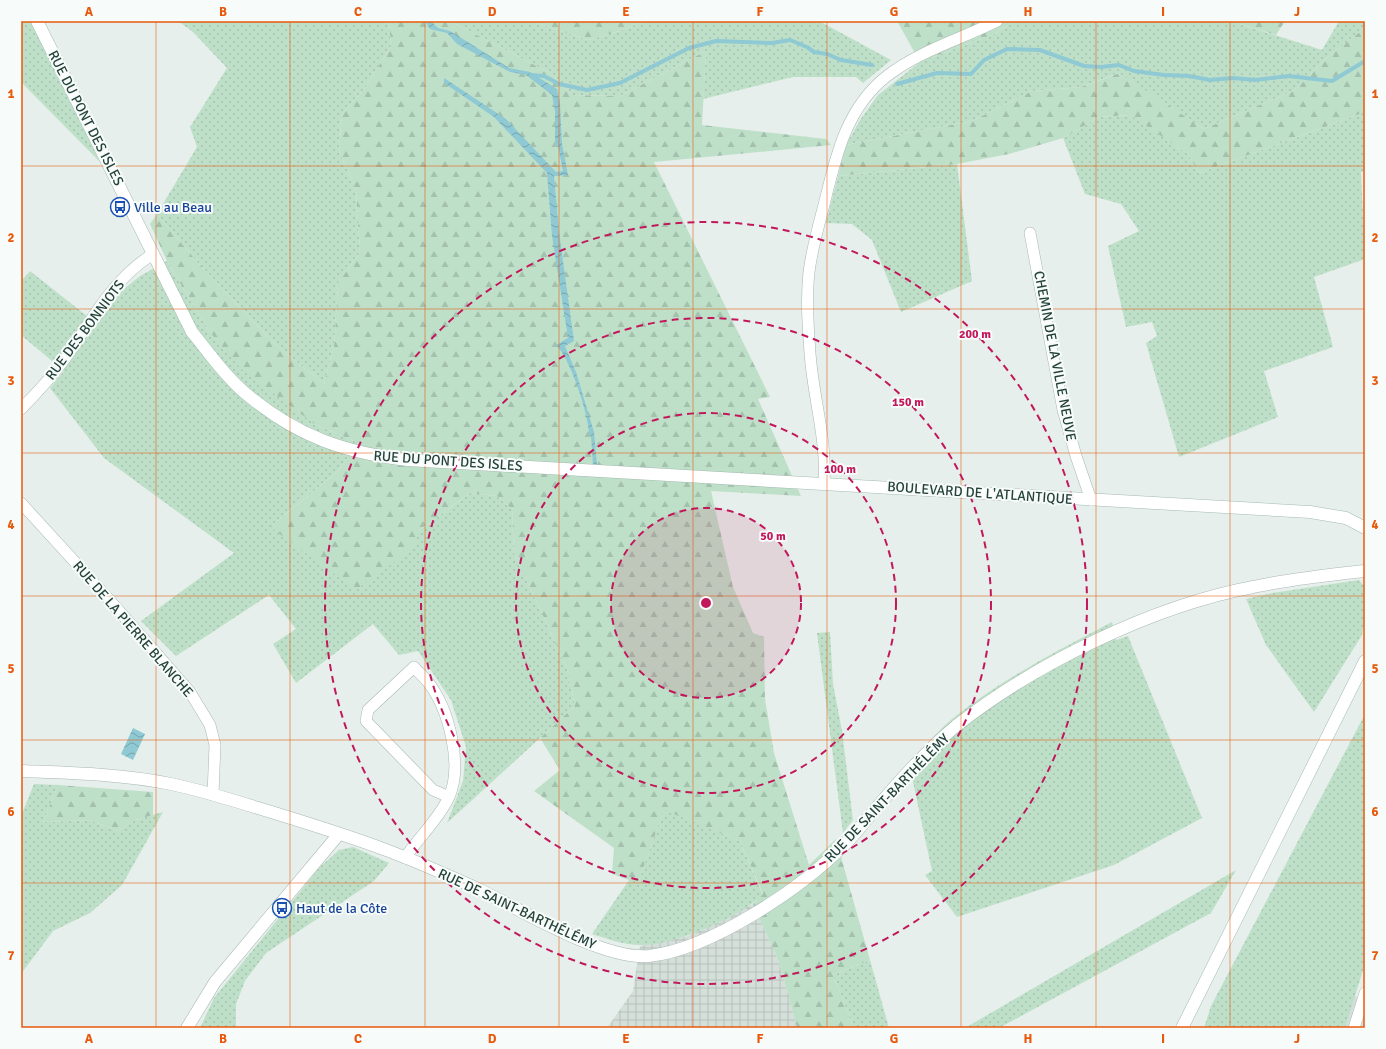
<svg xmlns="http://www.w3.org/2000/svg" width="1386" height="1049" viewBox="0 0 1386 1049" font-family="Signika,sans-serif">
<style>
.built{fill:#d4dfda}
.industrial{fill:url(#industrial-grid)}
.grass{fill:url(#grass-dots)}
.forest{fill:url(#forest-firs)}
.water{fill:url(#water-waves)}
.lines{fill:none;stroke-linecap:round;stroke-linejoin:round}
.stream{stroke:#8ec9d4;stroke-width:4}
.minor-casing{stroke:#a8b8b2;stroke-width:12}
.tertiary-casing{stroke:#a8b8b2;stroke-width:13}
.secondary-casing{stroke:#a4bbb3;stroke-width:13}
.minor{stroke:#fff;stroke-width:11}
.tertiary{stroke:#fff;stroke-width:12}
.secondary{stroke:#fff;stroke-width:12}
.grid{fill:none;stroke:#e8590c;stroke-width:1;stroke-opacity:0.55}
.ring{fill:none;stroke:#c2185b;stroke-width:2;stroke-dasharray:7 5}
.labels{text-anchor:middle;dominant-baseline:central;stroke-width:4;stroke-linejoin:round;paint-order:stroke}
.street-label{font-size:14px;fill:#24423a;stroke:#f7fbf9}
.transit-label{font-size:14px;fill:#164399;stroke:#f7fbf9;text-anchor:start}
.centre{fill:#c2185b;stroke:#f7fbf9;stroke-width:2}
.ring-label{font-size:12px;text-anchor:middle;font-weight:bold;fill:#c2185b;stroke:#f7fbf9;stroke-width:4;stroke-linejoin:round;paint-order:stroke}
.neatline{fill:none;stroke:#e8590c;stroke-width:1.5}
.grid-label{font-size:13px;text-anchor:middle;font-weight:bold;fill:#e8590c}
</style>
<defs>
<pattern id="industrial-grid" width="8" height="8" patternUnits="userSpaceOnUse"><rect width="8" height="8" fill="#d4dfda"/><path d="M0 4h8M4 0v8" fill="none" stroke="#b6c1bc"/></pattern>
<pattern id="grass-dots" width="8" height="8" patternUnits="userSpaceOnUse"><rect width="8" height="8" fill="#bfe0c8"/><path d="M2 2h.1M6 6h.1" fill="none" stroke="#a4c1ad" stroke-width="1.8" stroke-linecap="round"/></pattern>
<pattern id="forest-firs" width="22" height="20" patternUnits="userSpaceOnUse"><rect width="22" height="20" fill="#bfe0c8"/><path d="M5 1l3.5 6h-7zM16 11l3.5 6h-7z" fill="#a4c1ad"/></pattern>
<pattern id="water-waves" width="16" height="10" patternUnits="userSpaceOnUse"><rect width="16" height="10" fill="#8ec9d4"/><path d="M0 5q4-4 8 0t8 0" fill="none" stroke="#74a5ad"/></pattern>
</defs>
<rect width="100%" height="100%" fill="#e6efeb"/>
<!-- built -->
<polygon class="built" points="1354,995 1365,1004 1365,1028 1345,1028"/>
<!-- industrial -->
<polygon class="industrial" points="753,904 779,962 797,1027 607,1028 633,991 640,946 688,936"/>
<!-- grass -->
<g class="grass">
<polygon points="21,21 30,21 100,162 21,82"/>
<polygon points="178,21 389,21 391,46 365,88 342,114 339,151 356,190 360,252 338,283 334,346 324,384 277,346 199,264 157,214 197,147 190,127 227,68 193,32"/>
<polygon points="450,21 531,21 588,40 620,31 644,21 819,21 891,60 863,83 856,77 793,77 703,99 706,51 620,96 572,95 552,74"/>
<polygon points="1015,21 1230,21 1322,50 1339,21 1365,21 1365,28 1329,56 1295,90 1204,129 1118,73 1081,87 1032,91 972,121 846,145 860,120 878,95 920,62 994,34"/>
<polygon points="1365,112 1365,171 1361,172 1365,259 1314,277 1333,347 1264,371 1278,417 1179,457 1146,343 1157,336 1152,322 1126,327 1108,246 1139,231 1121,204 1085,194 1063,138 1099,117 1131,115 1188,154 1199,173"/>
<polygon points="957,164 972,281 901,312 872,240 852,224 826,223 838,176"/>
<polygon points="167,261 209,331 316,425 359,443 337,472 270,527 418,531 470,493 497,496 512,509 514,553 567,668 575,706 447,823 463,781 466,747 451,700 418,651 399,655 373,624 296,683 273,644 296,629 269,595 176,656 141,621 234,553 104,458 50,388 64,371 21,335 21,281 30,271 97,324 120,292 140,276"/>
<polygon points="1359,580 1365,587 1365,619 1362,635 1314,712 1266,645 1246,599 1272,593"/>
<path d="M1112,622l4,18 12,-4 74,182 -88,47 -157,52 -32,-42 7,-4 -23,-108c14,-14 27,-31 43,-44 48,-39 105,-68 160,-97z"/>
<polygon points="830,632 833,684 842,731 853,820 843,833 817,633"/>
<polygon points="1365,714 1365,964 1345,1028 1204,1028 1211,1006"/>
<polygon points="34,784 58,785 43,822 89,820 118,831 132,821 163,812 122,885 90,913 53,931 21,974 21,816"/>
<path d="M664,809l76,32 23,54c-23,22 -90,51 -123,50 -16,0 -32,-6 -48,-11l37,-54h10z"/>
<polygon points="353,847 389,863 374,881 266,953 245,981 236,1004 236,1028 200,1028 214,998 320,867 339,850"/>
<polygon points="1236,870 1211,913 999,1028 965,1028"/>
<polygon points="870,960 889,1028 854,1028 833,975"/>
</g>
<!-- forest -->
<g class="forest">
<polygon points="389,21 450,21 552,74 572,95 620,96 706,51 702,125 826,139 831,145 654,162 770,397 758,399 801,496 711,491 733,587 753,633 764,637 765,699 774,753 809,865 836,839 870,960 833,975 854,1028 794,1028 797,1027 779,962 753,904 763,894 740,841 664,810 639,880 629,880 612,874 614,848 534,791 560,770 540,738 575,706 567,668 514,553 512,509 497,496 470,493 418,531 416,546 356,590 270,527 337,472 359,443 316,425 241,369 209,331 167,261 150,224 157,214 199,264 277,346 324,384 334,346 338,283 360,252 356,190 339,151 342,114 365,88 391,46"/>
<polygon points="531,21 644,21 620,31 588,40"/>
<polygon points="897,21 1015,21 994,34 920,62"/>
<polygon points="1230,21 1285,21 1276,35"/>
<polygon points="1365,28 1365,112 1199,173 1188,154 1130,115 1099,117 1063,138 1009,154 957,164 838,176 846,145 972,121 1032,91 1081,87 1119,73 1204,129 1295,90 1329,56"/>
<polygon points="58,785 153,792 153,815 132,821 118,831 89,820 43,822"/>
</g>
<!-- water -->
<g class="water">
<path d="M425,21h6l7,7 12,3 59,37 21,4 27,17 3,14 2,41 6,31 -14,1 5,56 15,109 -9,5 11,26 18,60 3,33h-4l-2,-29 -2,-1c0,-20 -19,-77 -33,-90l12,-7 -16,-102 -5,-63 -53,-56 -50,-34v-5l62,41 50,53 7,-1 -5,-25h-3v-35l-3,-16 -26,-20 -16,-3 -53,-28 -10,-11 -17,-4z"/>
<polygon points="133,728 145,734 133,760 121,754"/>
</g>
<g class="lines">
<!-- stream -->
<g class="stream">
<polyline points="531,75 544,76 559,84 587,90 620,83 689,48 716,41 772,43 790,40 807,47 814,52 827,54 841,60 872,65"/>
<polyline points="897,84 937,73 971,74 984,60 1007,49 1040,50 1084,66 1101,67 1119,65 1134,71 1164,75 1189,76 1210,80 1233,78 1255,80 1289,76 1332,81 1365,61"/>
</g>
<defs>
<g id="minor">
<polyline points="1030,233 1063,410 1076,456 1091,500"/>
<path d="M21,409c17,-17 32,-34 46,-53 25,-37 47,-78 86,-102"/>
<path d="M824,483c3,-44 -11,-86 -14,-130 -2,-26 -4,-54 -1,-81 3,-24 10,-48 16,-71 11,-46 22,-94 62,-125 32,-25 74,-37 110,-55"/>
<polyline points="21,503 106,596 190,692 210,725 215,745 213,794"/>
<path d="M405,858c14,-21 32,-37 43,-59 16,-32 1,-90 -20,-117 -4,-5 -10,-10 -14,-15l-46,43 -2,11 67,69 16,7"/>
<polyline points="1354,1028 1365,993"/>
</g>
<g id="tertiary">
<path d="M21,771c50,2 100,3 150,13 29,6 58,15 87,24 43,13 86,26 128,42 30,11 61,25 90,38 44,21 126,72 173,68 62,-7 151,-67 194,-110 11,-10 20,-23 30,-34 25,-30 53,-61 83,-86 80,-63 197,-120 297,-139 37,-8 75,-12 112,-16"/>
<polyline points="187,1028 215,982 339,834"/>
</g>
<g id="secondary">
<path d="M37,21l155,311c18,22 35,47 58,65 49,40 96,56 158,63l902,52 36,6 19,10"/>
<polyline points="1182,1028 1365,661"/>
</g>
</defs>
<!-- minor casing -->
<use href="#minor" class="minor-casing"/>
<!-- tertiary casing -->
<use href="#tertiary" class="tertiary-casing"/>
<!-- secondary casing -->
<use href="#secondary" class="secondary-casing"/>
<!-- minor -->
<use href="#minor" class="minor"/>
<!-- tertiary -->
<use href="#tertiary" class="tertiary"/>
<!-- secondary -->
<use href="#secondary" class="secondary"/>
</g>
<!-- grid -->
<path class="grid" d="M156,21v1007M290,21v1007M425,21v1007M559,21v1007M693,21v1007M827,21v1007M961,21v1007M1096,21v1007M1230,21v1007M21,166h1344M21,309h1344M21,453h1344M21,596h1344M21,740h1344M21,883h1344"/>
<!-- distance rings -->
<circle cx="706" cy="603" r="95" fill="#c2185b" fill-opacity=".12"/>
<g class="ring">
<circle cx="706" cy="603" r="95"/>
<circle cx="706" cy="603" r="190"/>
<circle cx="706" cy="603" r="285"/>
<circle cx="706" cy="603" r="381"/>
</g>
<!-- icons -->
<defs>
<symbol id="bus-ring" viewBox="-11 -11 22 22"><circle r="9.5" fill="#f7fbf9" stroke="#1a4fb4" stroke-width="1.5"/><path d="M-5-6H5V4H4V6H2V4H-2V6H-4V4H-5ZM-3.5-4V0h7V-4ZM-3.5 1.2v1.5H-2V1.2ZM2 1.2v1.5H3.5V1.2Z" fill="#1a4fb4"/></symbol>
</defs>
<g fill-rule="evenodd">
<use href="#bus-ring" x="109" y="196" width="22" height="22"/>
<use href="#bus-ring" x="271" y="897" width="22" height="22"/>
</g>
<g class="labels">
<!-- street labels -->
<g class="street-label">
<text transform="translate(86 118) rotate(63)">RUE DU PONT DES ISLES</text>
<text transform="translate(85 330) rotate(-53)">RUE DES BONNIOTS</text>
<text transform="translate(1055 356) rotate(79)">CHEMIN DE LA VILLE NEUVE</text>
<text transform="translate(448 461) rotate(4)">RUE DU PONT DES ISLES</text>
<text transform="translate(980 493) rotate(4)">BOULEVARD DE L'ATLANTIQUE</text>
<text transform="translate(133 629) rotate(49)">RUE DE LA PIERRE BLANCHE</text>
<text transform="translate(887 798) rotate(-46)">RUE DE SAINT-BARTHÉLÉMY</text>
<text transform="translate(517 909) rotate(25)">RUE DE SAINT-BARTHÉLÉMY</text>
</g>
<!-- transit labels -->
<g class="transit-label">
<text x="134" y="207">Ville au Beau</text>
<text x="296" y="908">Haut de la Côte</text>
</g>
</g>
<circle cx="706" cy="603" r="6" class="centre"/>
<g class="ring-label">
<text x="975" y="338">200 m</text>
<text x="908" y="406">150 m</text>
<text x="840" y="473">100 m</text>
<text x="773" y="540">50 m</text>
</g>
<!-- border -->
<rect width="1386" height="1049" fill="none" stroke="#f7fbf9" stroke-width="44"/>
<rect x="22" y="22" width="1342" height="1005" class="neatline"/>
<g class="grid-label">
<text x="89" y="16">A</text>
<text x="223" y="16">B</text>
<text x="358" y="16">C</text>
<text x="492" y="16">D</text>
<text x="626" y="16">E</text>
<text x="760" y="16">F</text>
<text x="894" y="16">G</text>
<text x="1028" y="16">H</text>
<text x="1163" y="16">I</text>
<text x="1297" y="16">J</text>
<text x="11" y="98">1</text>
<text x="1375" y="98">1</text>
<text x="11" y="242">2</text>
<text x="1375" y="242">2</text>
<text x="11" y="385">3</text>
<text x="1375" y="385">3</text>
<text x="11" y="529">4</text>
<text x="1375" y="529">4</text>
<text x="11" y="673">5</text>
<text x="1375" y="673">5</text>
<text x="11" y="816">6</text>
<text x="1375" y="816">6</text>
<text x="11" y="960">7</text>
<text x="1375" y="960">7</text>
<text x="89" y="1043">A</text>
<text x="223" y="1043">B</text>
<text x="358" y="1043">C</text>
<text x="492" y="1043">D</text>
<text x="626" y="1043">E</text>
<text x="760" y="1043">F</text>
<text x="894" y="1043">G</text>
<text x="1028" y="1043">H</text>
<text x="1163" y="1043">I</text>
<text x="1297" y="1043">J</text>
</g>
</svg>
